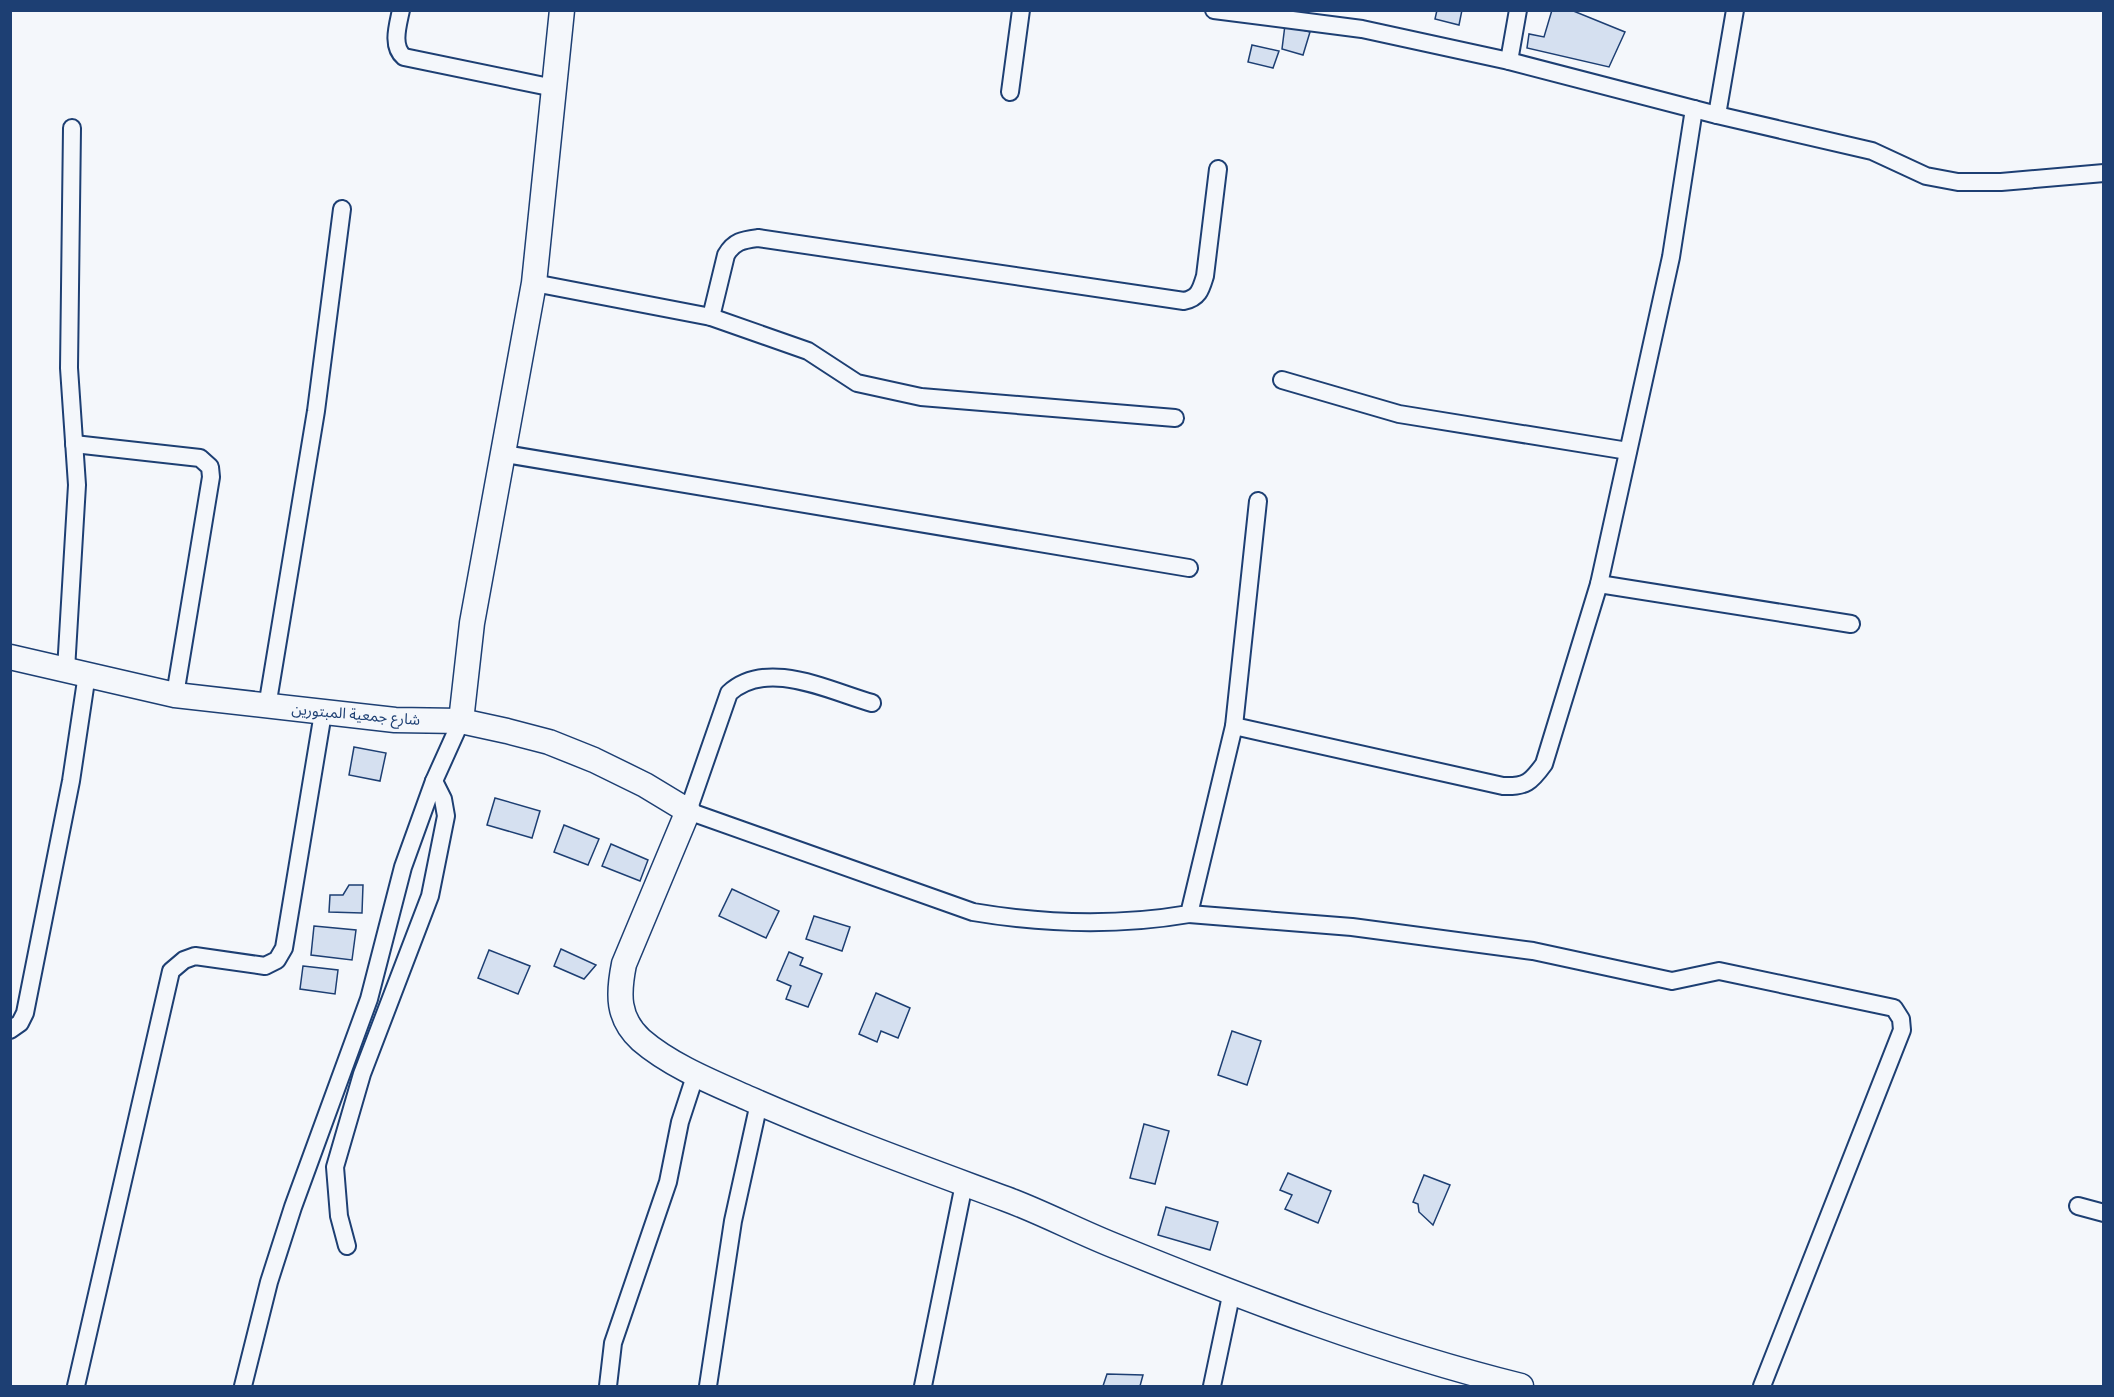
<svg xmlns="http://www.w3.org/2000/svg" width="2114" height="1397" viewBox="0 0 2114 1397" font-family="'IBM Plex Sans','Noto Sans Arabic',sans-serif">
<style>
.building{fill:#d5e0f0;stroke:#1d3f73;stroke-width:1.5}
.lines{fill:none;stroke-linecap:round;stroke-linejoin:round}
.street-casing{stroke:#1d3f73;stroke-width:20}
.secondary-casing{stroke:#1d3f73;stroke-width:27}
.street{stroke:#f4f7fb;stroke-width:16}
.secondary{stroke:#f4f7fb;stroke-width:24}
.labels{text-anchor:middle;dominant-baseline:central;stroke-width:4.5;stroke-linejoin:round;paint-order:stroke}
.street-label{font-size:15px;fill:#1d3f73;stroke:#f4f7fb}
</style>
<rect width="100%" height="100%" fill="#f4f7fb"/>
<!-- building -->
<g class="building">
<polygon points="1437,10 1462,10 1459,25 1435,19"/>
<polygon points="1552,10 1571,10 1625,32 1609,67 1527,48 1529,34 1544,37"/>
<polygon points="1285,25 1310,32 1303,55 1282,49"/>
<polygon points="1252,45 1279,51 1273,68 1248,62"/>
<polygon points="354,747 386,753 380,781 349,775"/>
<polygon points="495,798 540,811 532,838 487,825"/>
<polygon points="564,825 599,839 588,865 554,852"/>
<polygon points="611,844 648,860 640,881 602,866"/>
<polygon points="349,885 363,885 362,913 329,912 330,895 343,895"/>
<polygon points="732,889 779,911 766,938 719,916"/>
<polygon points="814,916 850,927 842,951 806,939"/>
<polygon points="314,926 356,930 352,960 311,955"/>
<polygon points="561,949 596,965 584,979 554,966"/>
<polygon points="489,950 530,966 518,994 478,978"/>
<polygon points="789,952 803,958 800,965 822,974 808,1007 786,999 791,986 777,980"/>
<polygon points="303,966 338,970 335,994 300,989"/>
<polygon points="876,993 910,1008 898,1038 881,1031 877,1042 859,1034"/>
<polygon points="1232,1031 1261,1041 1247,1085 1218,1075"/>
<polygon points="1144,1124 1169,1131 1155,1184 1130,1178"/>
<polygon points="1288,1173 1331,1191 1318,1223 1285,1209 1292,1195 1280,1190"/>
<polygon points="1424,1175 1450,1185 1433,1225 1419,1212 1418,1204 1413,1202"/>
<polygon points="1166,1207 1218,1222 1210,1250 1158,1235"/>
<polygon points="1107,1374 1143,1375 1140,1386 1103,1386"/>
</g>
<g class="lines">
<defs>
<g id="street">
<path d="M401,10c-3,15 -10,36 3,47l150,31"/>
<polyline points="1214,10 1362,29 1509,61 1717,115 1872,151 1926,176 1958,182 2001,182 2104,173"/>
<polyline points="1509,61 1518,10"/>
<polyline points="1010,92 1021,10"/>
<polyline points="1717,115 1735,10"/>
<polyline points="534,283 711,317 808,351 857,383 921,397 1175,418"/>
<path d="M711,317l15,-62c8,-14 17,-15 32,-17l426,63c15,-3 17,-12 21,-25l13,-107"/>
<polyline points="1282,380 1399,414 1628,451"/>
<polyline points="74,444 200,458 210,467 211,477 175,695"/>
<polyline points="505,454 1189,568"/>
<polyline points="1599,584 1851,624"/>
<polyline points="66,670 77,485 69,368 72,128"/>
<path d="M872,703c-43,-12 -105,-45 -143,-10l-41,118 285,101c71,12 146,14 216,2l45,-188 24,-225"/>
<polyline points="267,707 316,411 342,209"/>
<path d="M1234,726l269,60c23,1 28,-4 41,-22l55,-180 72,-327 23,-148"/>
<polyline points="1189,914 1352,927 1533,951 1672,981 1719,971 1894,1008 1901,1019 1902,1030 1762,1386"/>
<polyline points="10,1030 20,1023 25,1013 71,781 87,674"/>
<polyline points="2078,1206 2104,1213"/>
<polyline points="347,1246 339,1216 335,1167 362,1074 430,896 446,816 443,799 434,781"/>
<polyline points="76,1386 171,971 184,960 195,956 265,966 277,960 284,948 323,713"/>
<polyline points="243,1386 269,1282 293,1207 369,999 403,867 434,781 461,721"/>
<polyline points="608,1386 613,1343 668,1182 680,1122 696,1073"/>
<polyline points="708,1386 733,1221 759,1103"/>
<polyline points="923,1386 964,1184"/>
<polyline points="1212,1386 1232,1291"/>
</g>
<g id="secondary">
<path d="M10,657l165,38 220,25 66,1 46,10 42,11 45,18 51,25 43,26 -64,153c-6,30 -7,54 17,76 30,26 73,43 109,59 84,37 170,68 256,100 38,14 75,34 114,49 130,53 264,104 401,138"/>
<polyline points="461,721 472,623 534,283 562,10"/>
</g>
</defs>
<!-- street casing -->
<use href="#street" class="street-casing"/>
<!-- secondary casing -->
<use href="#secondary" class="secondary-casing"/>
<!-- street -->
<use href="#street" class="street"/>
<!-- secondary -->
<use href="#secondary" class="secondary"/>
</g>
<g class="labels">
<!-- street labels -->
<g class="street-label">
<text transform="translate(356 714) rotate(5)">شارع جمعية المبتورين</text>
</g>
</g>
<!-- border -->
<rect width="2114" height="1397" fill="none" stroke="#1d3f73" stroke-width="24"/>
</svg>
